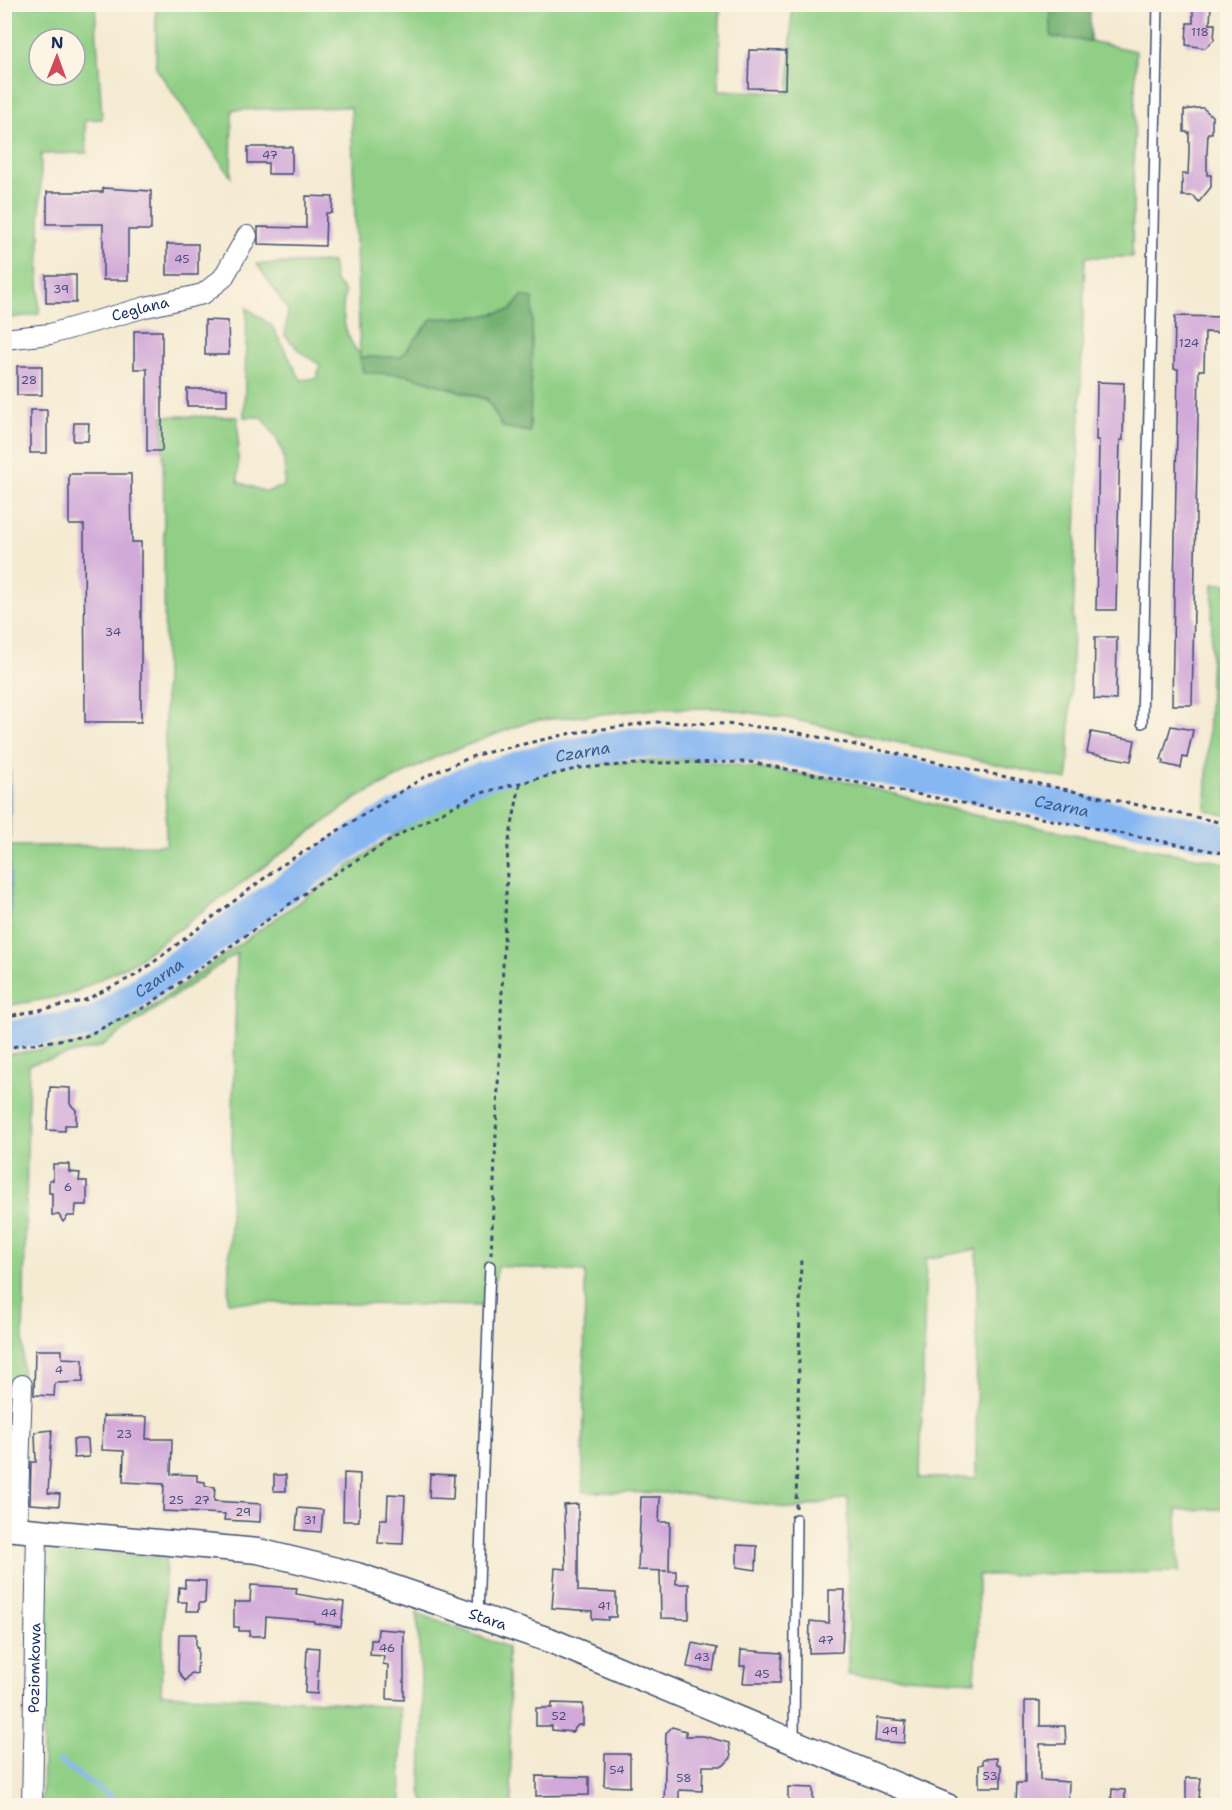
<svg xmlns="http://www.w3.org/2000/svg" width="1232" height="1810" viewBox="0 0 1232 1810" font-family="'Shantell Sans',sans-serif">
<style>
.green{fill:#90cf85;stroke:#567f72;stroke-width:1.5;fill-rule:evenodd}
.forest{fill:#74b272;stroke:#487068;stroke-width:1.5}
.water{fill:#87b7f2;stroke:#5173a8;stroke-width:1.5}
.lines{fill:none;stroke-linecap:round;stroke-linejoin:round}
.stream{stroke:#87b7f2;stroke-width:5}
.river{stroke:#87b7f2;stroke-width:30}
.building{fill:#d2aad9}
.service-casing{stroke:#3c4b70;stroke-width:12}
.minor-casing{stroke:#3c4b70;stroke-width:22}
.tertiary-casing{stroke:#3c4b70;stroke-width:27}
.path{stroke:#3c4b70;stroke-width:3;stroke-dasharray:4.5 4.5;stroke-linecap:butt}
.service{stroke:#fff;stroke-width:9}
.minor{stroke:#fff;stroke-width:20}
.tertiary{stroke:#fff;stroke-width:24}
.labels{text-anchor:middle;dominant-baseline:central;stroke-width:5;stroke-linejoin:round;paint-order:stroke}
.number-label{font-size:12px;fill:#494e7d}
.street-label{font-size:15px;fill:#1b2f5e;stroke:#fcf5e5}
.water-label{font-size:16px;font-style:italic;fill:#3b588a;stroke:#fcf5e5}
</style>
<rect width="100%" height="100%" fill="#fcf5e5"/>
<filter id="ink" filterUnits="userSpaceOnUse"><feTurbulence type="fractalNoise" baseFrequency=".0167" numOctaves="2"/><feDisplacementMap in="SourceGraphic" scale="12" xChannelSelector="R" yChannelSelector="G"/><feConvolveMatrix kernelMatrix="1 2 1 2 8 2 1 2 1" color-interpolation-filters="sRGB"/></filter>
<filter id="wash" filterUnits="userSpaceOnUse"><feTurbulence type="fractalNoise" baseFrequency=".008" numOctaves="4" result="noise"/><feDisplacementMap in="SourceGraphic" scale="24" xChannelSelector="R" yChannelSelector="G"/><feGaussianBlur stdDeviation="1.35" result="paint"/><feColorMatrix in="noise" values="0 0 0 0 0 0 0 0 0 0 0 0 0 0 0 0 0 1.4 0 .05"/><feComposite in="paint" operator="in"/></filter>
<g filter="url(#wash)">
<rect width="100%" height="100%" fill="#f5ebd3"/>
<!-- green -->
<g class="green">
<path d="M4,5h91l7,114 -17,1 2,33 -46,1 -2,160 -34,5zM39,39h36v36h-36z"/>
<path d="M156,5h564l-1,85 70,3 3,-88h259v32l39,4 46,10 -4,206h-47l-17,523 -281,-62 -69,-10 -64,1 -123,12 -95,36 -79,41 -223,164 -65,33 -64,11v-57l5,-23v-80l156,-1 -3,-429 75,1v65l28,10 18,-6c3,-33 -3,-43 -22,-69h-18l3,-109 25,18 29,54 16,-2 3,-13 -18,-12 -17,-17 3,-26 -31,-46 75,-2 3,19 10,11c-5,24 -1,44 15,63l-9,-248 -119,3 -1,67 -75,-109zM522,296l8,136 -27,-5 -16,-27 -80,-25 -44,-3 -3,-15h41l31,-38 50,-3 29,-6z"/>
<polygon points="1213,584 1227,584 1227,816 1206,810"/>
<path d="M691,759l146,20 141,37 249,47v646l-50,1 2,62 -201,3v59l-3,47 -127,-7v-176l-55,11 -114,-16 -96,-1 2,-220 -87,-6 -9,40 -261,-4 9,-349 -137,94 -71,17 -7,321 -17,-1 -1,-329 82,-12 62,-34 262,-186 85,-40 91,-19zM977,1249l-1,229h-56l6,-219z"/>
<polygon points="46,1549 166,1557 161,1694 309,1700 400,1708 402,1805 42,1806"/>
<polygon points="417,1613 507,1647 512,1805 425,1805 421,1791 423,1708"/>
</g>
<!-- forest -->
<g class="forest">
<polygon points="1051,5 1090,5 1090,41 1051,37"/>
<polygon points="522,296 533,298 530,432 503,427 487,399 407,375 363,372 360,357 401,357 432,319 482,316 511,310"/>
</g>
<!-- water -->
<polygon class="water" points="4,758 10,758 10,926 5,949"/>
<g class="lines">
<!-- stream -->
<polyline class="stream" points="59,1761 124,1806"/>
<!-- river -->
<path class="river" id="s1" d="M4,1036l90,-13 282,-198 86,-42 83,-25 86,-15 82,1 72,6 443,89"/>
</g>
<g id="blocks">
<!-- building -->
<g class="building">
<polygon points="1193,4 1211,4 1210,24 1215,24 1214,40 1205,48 1186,45 1187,23 1193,23"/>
<polygon points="749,50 786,51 785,89 748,88"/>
<polygon points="1198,108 1203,108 1212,116 1212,133 1208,133 1207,154 1207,175 1211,175 1211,187 1199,202 1193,196 1182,196 1182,174 1188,174 1189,153 1189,132 1184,132 1184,110"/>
<polygon points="248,147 292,147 292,174 268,174 268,163 248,163"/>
<polygon points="103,188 151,191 151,230 128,230 128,280 103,280 103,224 47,224 47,192 103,192"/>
<polygon points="306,196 333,197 332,213 326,213 325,246 258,244 258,227 306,228"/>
<rect x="167" y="244" width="31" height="31"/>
<rect x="46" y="275" width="30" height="28"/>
<polygon points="1175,316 1227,317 1227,333 1205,332 1204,370 1199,370 1192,705 1172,705 1178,369 1174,369"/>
<polygon points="205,320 228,321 229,355 205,355"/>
<polygon points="134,331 162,331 162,451 147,451 147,369 134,369"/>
<rect x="17" y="366" width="25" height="29"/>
<polygon points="1097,382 1124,383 1123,440 1120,440 1116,610 1096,610 1099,440 1096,440"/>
<rect x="187" y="389" width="40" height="17"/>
<rect x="30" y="410" width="17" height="43"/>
<polygon points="74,423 89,423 88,441 73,441"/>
<polygon points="69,474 131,474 132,542 141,542 141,722 85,722 84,525 69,525"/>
<polygon points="1095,637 1117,637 1116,700 1094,699"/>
<polygon points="1171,726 1193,730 1187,758 1183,757 1181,768 1163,764 1164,761 1161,760"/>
<polygon points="1091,732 1135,740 1131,761 1087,753"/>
<polygon points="50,1087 70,1088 70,1104 76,1110 76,1125 65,1125 65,1131 47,1130"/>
<polygon points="53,1164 69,1164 69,1172 80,1173 79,1181 87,1181 87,1205 76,1205 75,1216 68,1216 63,1222 59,1215 52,1215 52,1193 49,1193 49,1180 53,1180"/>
<polygon points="35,1350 62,1350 62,1358 83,1359 83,1382 55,1383 54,1396 34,1395"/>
<polygon points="103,1416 147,1417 146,1439 172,1439 171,1474 197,1475 197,1481 205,1482 205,1486 215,1487 214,1501 261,1504 260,1522 224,1520 225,1514 163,1511 164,1484 123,1482 124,1451 102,1450"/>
<polygon points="52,1430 48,1493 60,1494 59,1506 30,1504 31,1462 36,1462 35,1432"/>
<polygon points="73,1439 88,1439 89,1457 74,1458"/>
<polygon points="344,1473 360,1474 359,1521 343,1521"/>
<polygon points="430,1474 454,1475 453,1499 429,1498"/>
<rect x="274" y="1475" width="12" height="16"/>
<polygon points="388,1494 405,1495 403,1544 378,1543 380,1519 387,1519"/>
<polygon points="641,1497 660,1497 659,1522 670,1522 669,1571 676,1571 676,1584 689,1584 689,1619 661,1618 660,1571 667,1571 638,1570"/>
<polygon points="578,1504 578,1591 616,1593 616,1617 608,1617 608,1620 592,1619 592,1611 552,1608 555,1568 566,1569 564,1505"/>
<polygon points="298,1508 323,1510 321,1532 296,1530"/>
<polygon points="737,1545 757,1546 756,1570 737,1567"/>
<polygon points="185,1580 206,1581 205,1603 199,1603 199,1611 186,1611 187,1602 178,1602 179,1587 185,1588"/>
<polygon points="251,1585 297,1588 296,1594 344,1602 341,1627 314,1623 314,1621 266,1617 265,1636 249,1636 250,1631 239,1631 239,1627 234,1627 234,1602 250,1602"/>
<polygon points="829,1590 845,1590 842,1652 809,1653 810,1621 829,1623"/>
<polygon points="378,1629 404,1631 404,1700 387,1699 388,1665 383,1664 384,1656 370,1655 371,1640 377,1640"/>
<polygon points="179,1634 196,1634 196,1648 198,1648 197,1674 191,1673 185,1681 178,1671"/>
<polygon points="692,1643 717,1648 713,1671 687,1667"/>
<polygon points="307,1647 319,1648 317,1694 305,1693"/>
<polygon points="741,1650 782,1653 780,1683 743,1683 745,1666 740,1666"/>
<polygon points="1025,1701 1040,1701 1040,1726 1065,1726 1066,1744 1040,1744 1040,1780 1069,1782 1068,1806 1016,1803 1017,1783 1025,1783"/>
<polygon points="552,1703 583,1704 583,1725 578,1725 572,1732 552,1730 552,1726 536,1726 536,1708 552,1708"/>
<polygon points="877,1718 906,1721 904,1743 875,1741"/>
<polygon points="672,1727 686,1731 686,1736 704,1736 729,1743 731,1758 723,1766 703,1766 702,1791 679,1790 679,1806 664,1806 666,1733"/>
<polygon points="605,1754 630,1754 630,1787 604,1786"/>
<polygon points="997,1758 997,1764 1001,1765 1001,1787 979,1787 979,1765 983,1764 983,1759"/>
<polygon points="536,1776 589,1777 589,1795 536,1796"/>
<polygon points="1186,1778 1201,1778 1198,1806 1186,1806"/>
<polygon points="788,1787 813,1788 813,1806 788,1806"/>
<polygon points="1112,1789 1125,1790 1125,1806 1111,1806"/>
</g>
</g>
</g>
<g filter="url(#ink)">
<use href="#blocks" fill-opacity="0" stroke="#3c4b70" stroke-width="1.5"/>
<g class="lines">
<defs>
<g id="service">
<polyline points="1142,723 1158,4"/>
<polyline points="478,1615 490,1266"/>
<polyline points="794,1740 796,1519"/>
</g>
<g id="minor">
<path id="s2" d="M4,339l46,-5 96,-27 57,-13 20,-16 24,-42"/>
<polyline points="17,1529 22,1385"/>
<path id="s3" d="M32,1806l5,-275"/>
</g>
<g id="tertiary">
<path id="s4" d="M4,1528l254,23 99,24 195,66 395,165"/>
</g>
</defs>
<!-- service casing -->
<use href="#service" class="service-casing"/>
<!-- minor casing -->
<use href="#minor" class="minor-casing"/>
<!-- tertiary casing -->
<use href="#tertiary" class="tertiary-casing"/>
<!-- path -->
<g class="path">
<polyline points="4,1017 83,1001 138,974 279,867 426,776 476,755 572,733 655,722 725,724 780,729 1228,824"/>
<polyline points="4,1048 86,1036 147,1006 319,883 406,831 477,794 579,768 650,763 750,762 1228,854"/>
<polyline points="491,1255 508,846 520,784"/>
<polyline points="796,1508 801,1257"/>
</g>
<!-- service -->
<use href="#service" class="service"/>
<!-- minor -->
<use href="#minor" class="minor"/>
<!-- tertiary -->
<use href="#tertiary" class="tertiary"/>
</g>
</g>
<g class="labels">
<!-- number labels -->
<g class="number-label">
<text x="1200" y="32">118</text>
<text x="270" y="155">47</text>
<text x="182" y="259">45</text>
<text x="61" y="289">39</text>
<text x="1189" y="343">124</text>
<text x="29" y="380">28</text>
<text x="113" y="632">34</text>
<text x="68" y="1187">6</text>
<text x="59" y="1370">4</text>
<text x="124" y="1434">23</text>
<text x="176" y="1500">25</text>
<text x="202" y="1500">27</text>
<text x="243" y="1512">29</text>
<text x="310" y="1520">31</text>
<text x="604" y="1606">41</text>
<text x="329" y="1613">44</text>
<text x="826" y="1640">47</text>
<text x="387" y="1648">46</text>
<text x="702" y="1657">43</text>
<text x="762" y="1674">45</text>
<text x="559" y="1716">52</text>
<text x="890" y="1731">49</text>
<text x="617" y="1770">54</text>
<text x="990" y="1776">53</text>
<text x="684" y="1778">58</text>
</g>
<!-- street labels -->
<g class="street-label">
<text stroke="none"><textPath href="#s2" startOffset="140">Ceglana</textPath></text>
<text stroke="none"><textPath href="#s4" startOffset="495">Stara</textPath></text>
<text stroke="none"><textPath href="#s3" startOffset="138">Poziomkowa</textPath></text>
</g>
<!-- water labels -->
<g class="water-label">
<text stroke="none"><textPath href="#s1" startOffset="656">Czarna</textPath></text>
<text stroke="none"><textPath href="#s1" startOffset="1142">Czarna</textPath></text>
<text stroke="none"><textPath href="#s1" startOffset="170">Czarna</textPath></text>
</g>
</g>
<!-- margin -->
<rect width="1232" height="1810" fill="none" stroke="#fcf5e5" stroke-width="24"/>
<!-- north arrow -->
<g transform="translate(57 57) rotate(1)"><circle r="28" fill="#fcf5e5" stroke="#a2a6af" stroke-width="1.5"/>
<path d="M0-4.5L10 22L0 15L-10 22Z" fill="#d1495b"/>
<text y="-9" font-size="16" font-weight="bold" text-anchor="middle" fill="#1b2f5e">N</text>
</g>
</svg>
